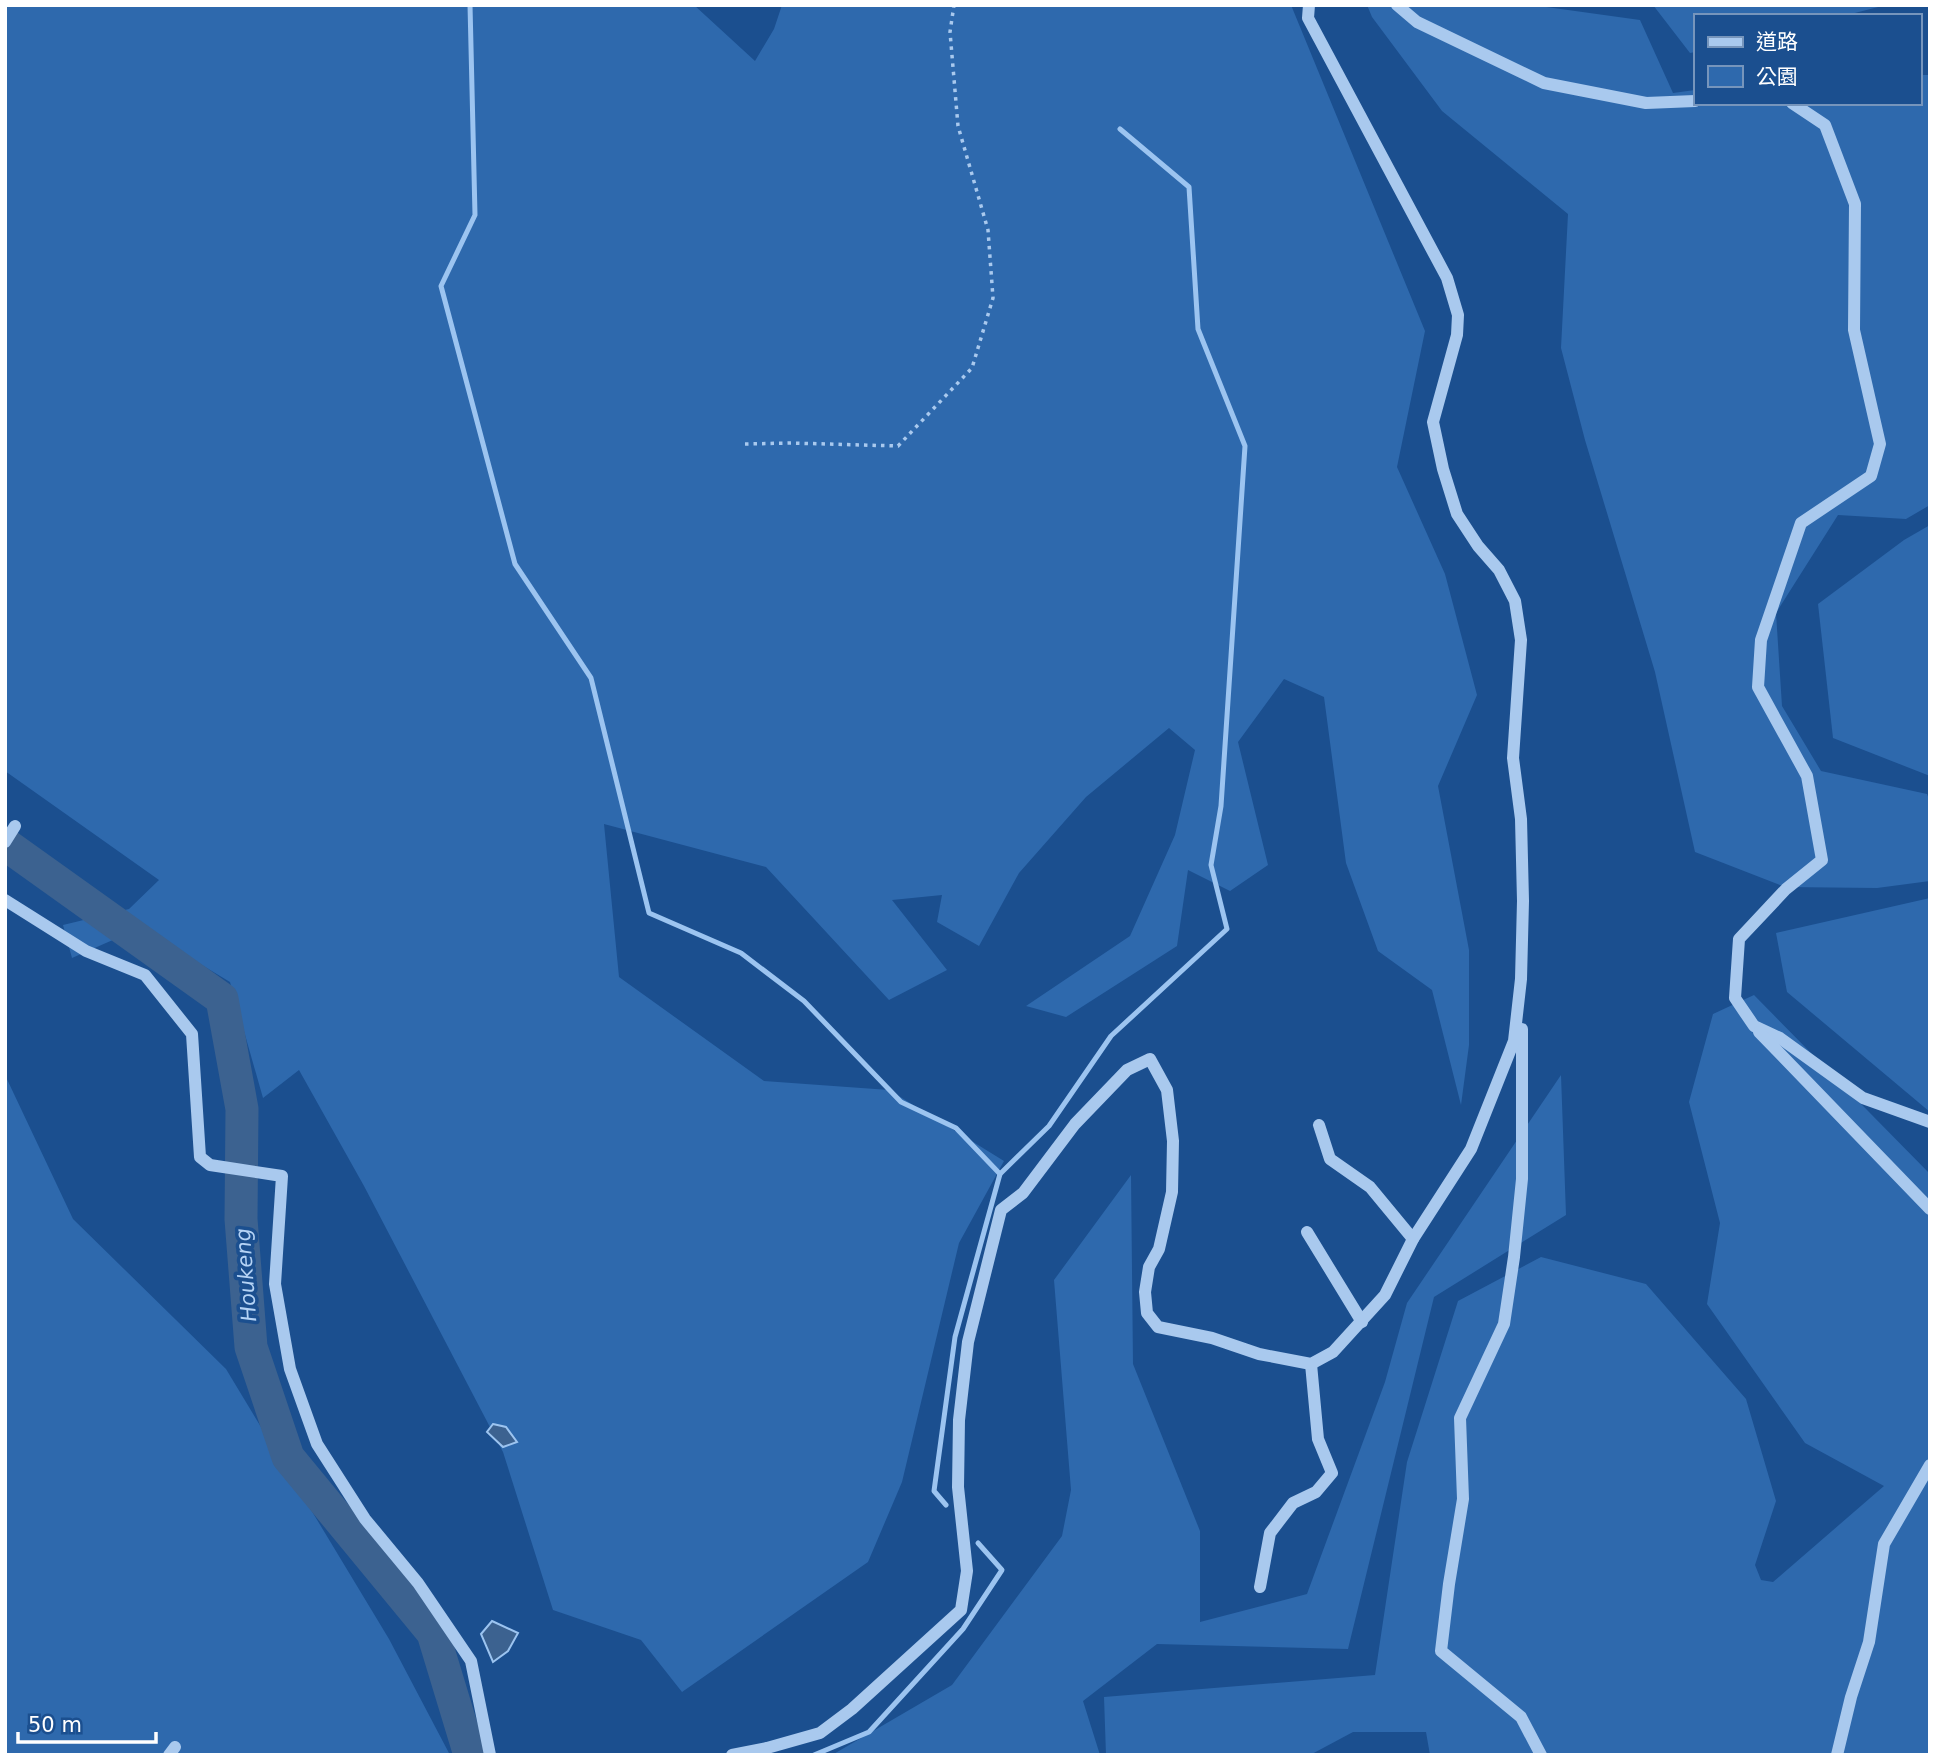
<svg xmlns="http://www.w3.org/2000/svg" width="1935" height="1760" viewBox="0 0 1935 1760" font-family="'DejaVu Sans','Noto Sans TC',sans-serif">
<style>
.green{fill:#2e69ad}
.water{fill:#3c6290;stroke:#9cc4f0;stroke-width:2}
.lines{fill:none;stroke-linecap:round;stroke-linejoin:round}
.stream{stroke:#9cc4f0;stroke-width:5}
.river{stroke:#3c6290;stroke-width:33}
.path{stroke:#a9c9ee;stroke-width:3.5;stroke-dasharray:3.5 5;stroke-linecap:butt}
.minor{stroke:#a9c9ee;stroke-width:12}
.labels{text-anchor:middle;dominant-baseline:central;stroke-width:7;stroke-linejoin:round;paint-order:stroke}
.water-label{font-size:21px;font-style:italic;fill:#b5d3f5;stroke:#1b4f8f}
</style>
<rect width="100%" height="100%" fill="#1b4f8f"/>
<!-- green -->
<g class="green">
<polygon points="5,5 694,5 755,61 774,29 782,5 1291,5 1425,331 1397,467 1445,574 1477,695 1438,786 1469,950 1469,1045 1461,1105 1432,990 1378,951 1346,863 1324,697 1284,679 1238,742 1268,865 1230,891 1188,870 1177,946 1066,1017 1026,1006 1130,936 1175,835 1195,750 1169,728 1086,797 1019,873 979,946 937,922 942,895 892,900 947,970 889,1000 766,867 604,824 619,977 764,1081 889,1090 1004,1161 959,1243 902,1482 868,1562 682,1692 641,1640 553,1610 503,1452 364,1186 299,1070 263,1098 230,982 167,944 115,939 72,958 63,925 129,909 159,880 5,771"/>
<polygon points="1367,5 1532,5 1640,20 1673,93 1695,90 1695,103 1919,103 1919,75 1929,75 1930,505 1906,519 1838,515 1776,613 1782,706 1821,771 1927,794 1930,802 1930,881 1877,888 1785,887 1695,852 1655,672 1585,440 1561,348 1568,214 1442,111 1372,17"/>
<polygon points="1653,5 1886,5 1843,16 1695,16 1695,52 1690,53"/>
<polygon points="1930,525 1930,776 1833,738 1818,604 1904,540"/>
<polygon points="1930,898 1930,1112 1787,992 1776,933"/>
<polygon points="1754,995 1930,1174 1930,1755 1430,1755 1426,1732 1353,1732 1310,1755 1106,1755 1104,1697 1375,1675 1407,1462 1458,1301 1541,1257 1646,1284 1746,1399 1776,1501 1755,1565 1761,1580 1773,1582 1884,1486 1805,1443 1707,1304 1720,1223 1689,1102 1713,1014"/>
<polygon points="5,1075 73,1219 226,1369 389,1639 450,1755 5,1755"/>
<polygon points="1561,1075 1566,1215 1434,1297 1348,1649 1157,1644 1083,1701 1100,1755 832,1755 952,1685 1062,1536 1071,1490 1054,1280 1131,1175 1133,1364 1200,1531 1200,1622 1307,1594 1385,1382 1407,1303"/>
</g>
<!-- water -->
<g class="water">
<polygon points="493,1424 506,1427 517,1442 503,1447 487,1432"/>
<polygon points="492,1621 518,1633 508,1651 493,1662 481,1634"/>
</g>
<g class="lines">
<!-- stream -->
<g class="stream">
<polyline points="470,5 475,215 441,286 515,564 591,678 649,913 741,953 804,1001 901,1102 956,1128 1000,1174 955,1337 934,1491 946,1505"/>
<polyline points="1000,1174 1049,1126 1111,1036 1227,929 1211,865 1221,806 1245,446 1198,329 1189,187 1120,129"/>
<polyline points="814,1755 869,1732 963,1629 1002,1570 978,1543"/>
</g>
<!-- river -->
<polyline class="river" points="5,844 222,999 242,1109 241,1219 251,1347 288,1457 433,1633 470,1755"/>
<!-- path -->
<polyline class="path" points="745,444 791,443 898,446 972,368 993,298 988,230 958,126 950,32 954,5"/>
<!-- minor -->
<g class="minor">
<polyline points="1397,5 1417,22 1544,83 1646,103 1695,101"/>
<polyline points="1792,103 1825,125 1855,204 1854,330 1880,444 1871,476 1801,523 1761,640 1758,687 1807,776 1822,860 1786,889 1739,939 1735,998 1754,1026 1780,1038 1863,1098 1930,1122"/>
<polyline points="5,842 15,826"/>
<polyline points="5,900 86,951 145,975 192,1034 200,1157 210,1165 282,1176 275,1284 290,1369 317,1444 365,1519 418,1583 471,1661 490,1755"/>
<polyline points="1522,1029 1522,1179 1514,1257 1504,1324 1460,1418 1463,1499 1449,1584 1441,1651 1521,1717 1541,1755"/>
<polyline points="1759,1032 1930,1209"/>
<polyline points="1319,1125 1330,1159 1370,1187 1413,1239"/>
<polyline points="1307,1232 1362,1322"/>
<polyline points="1260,1587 1270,1533 1293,1503 1316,1492 1332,1473 1318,1439 1311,1364"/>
<polyline points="169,1755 175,1747"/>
<polyline points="732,1755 767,1748 820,1733 852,1709 961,1610 967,1571 958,1487 959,1420 968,1342 1001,1210 1023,1193 1075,1124 1127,1070 1150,1059 1167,1090 1173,1141 1172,1192 1159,1249 1149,1267 1145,1292 1147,1313 1158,1327 1212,1338 1259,1354 1311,1364 1333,1352 1385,1295 1413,1239 1471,1149 1514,1041 1521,979 1523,901 1521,819 1513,758 1521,640 1515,601 1499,570 1478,546 1457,514 1443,469 1433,422 1457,335 1458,315 1447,278 1308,18 1309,5"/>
<polyline points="1837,1755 1851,1697 1869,1642 1884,1544 1930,1465"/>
</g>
</g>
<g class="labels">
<!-- water labels -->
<g class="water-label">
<text transform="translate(246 1275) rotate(-94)">Houkeng</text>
</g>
</g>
<!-- border -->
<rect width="1935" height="1760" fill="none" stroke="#ffffff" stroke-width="14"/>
<!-- legend -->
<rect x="1694" y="14" width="228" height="91" fill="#1b4f8f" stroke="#7695bc" stroke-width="2"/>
<rect x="1708" y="37" width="35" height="10" fill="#a9c9ee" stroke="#7695bc" stroke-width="2"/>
<text x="1756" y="49" font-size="21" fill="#ffffff">道路</text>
<rect x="1708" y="66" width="35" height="21" fill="#2e69ad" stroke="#7695bc" stroke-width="2"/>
<text x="1756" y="84" font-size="21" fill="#ffffff">公園</text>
<!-- scale -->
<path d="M18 1732v10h138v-10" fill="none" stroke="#ffffff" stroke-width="3.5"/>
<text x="28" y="1732" font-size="21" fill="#ffffff" stroke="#1b4f8f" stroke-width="5" paint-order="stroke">50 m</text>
</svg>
